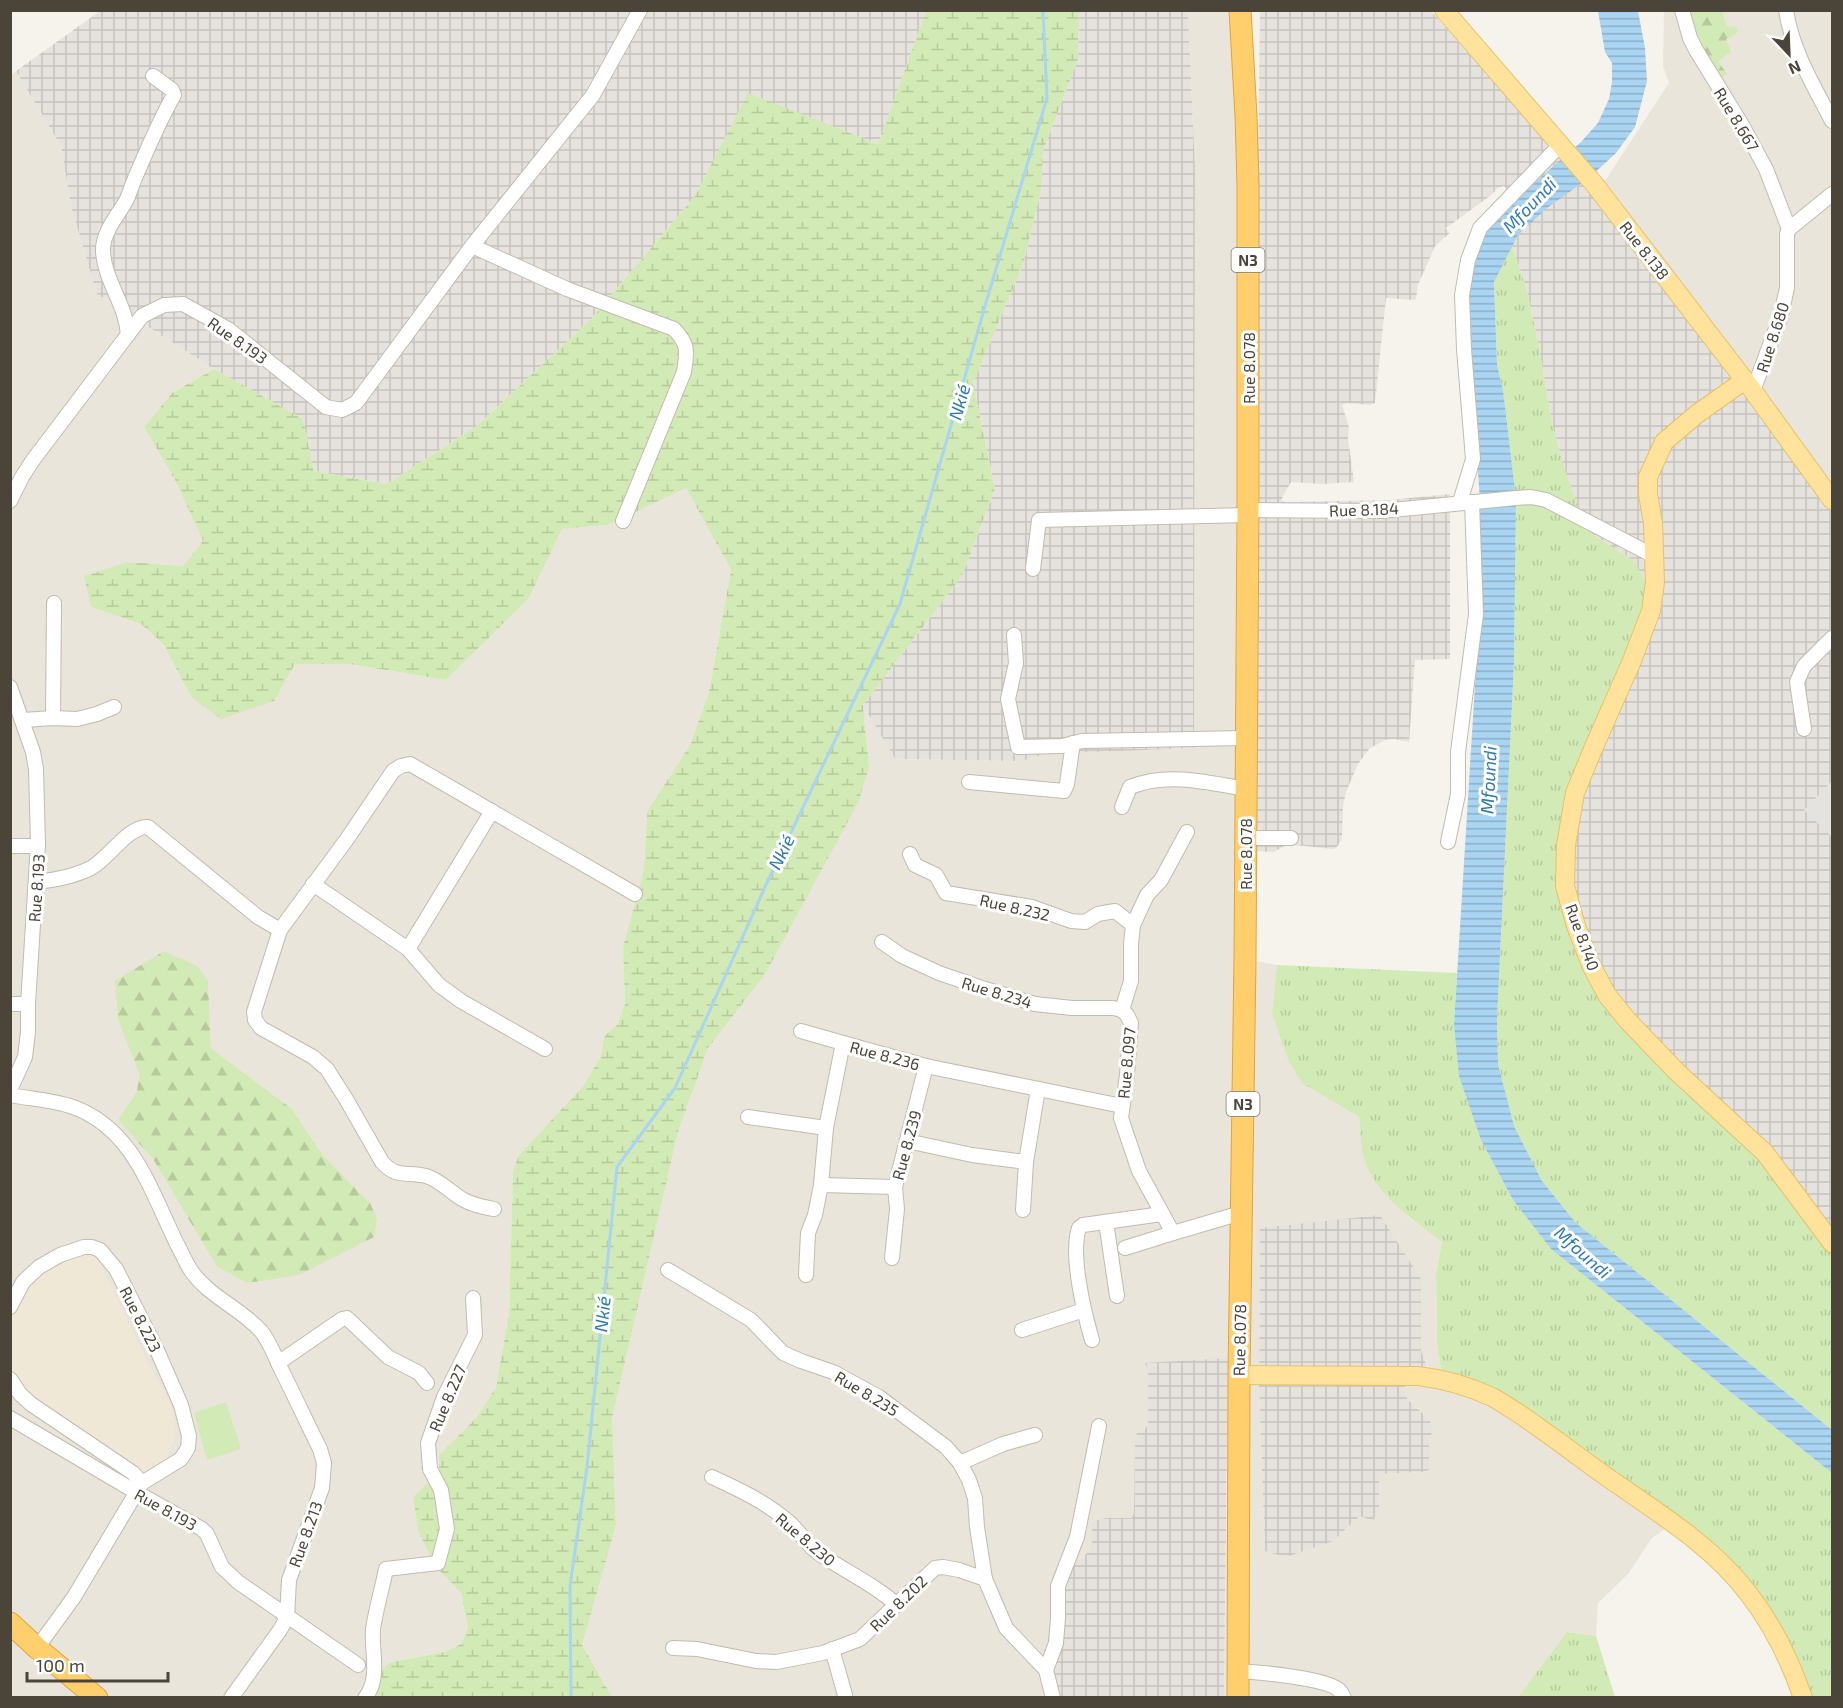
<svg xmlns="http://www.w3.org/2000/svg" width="1843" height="1708" viewBox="0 0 1843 1708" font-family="'Exo 2',sans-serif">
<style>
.residential{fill:#eae5da;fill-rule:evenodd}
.industrial{fill:url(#industrial-grid)}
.education{fill:#efe8d6}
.grass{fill:url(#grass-tufts)}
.forest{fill:url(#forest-firs)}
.wetland{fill:url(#wetland-marsh)}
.garden{fill:#d2eab5}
.parking{fill:#e5e3e0}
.water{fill:url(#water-rules)}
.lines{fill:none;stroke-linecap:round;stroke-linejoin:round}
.stream{stroke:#a9d4f2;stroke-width:3}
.minor-casing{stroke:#c2bbae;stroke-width:16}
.major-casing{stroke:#e6c16a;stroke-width:20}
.highway-casing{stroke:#e0a43c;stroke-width:23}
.minor{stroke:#fff;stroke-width:14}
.major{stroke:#ffe39c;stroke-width:18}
.highway{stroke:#ffcf6e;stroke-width:21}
.labels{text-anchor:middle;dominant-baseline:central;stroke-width:6;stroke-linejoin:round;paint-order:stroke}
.shield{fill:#fff;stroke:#817c74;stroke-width:1.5}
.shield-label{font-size:15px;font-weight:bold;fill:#4b4439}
.street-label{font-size:16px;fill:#4b4439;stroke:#fff}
.water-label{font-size:18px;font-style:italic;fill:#2e7ab2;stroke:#fff}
</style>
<defs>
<pattern id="industrial-grid" width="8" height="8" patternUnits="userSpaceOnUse" patternTransform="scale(1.5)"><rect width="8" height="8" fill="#e6e2dd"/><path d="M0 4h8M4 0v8" fill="none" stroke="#c7c3be"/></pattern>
<pattern id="grass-tufts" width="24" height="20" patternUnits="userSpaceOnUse" patternTransform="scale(1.5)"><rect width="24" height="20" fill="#d2eab5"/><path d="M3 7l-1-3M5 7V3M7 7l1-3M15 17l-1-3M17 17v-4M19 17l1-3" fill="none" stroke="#b6ca9c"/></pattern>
<pattern id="forest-firs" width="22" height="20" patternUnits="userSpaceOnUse" patternTransform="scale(1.5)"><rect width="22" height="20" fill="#d2eab5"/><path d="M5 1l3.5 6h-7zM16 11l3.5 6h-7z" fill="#b6ca9c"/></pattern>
<pattern id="wetland-marsh" width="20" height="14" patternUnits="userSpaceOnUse" patternTransform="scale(1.5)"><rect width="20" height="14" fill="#d2eab5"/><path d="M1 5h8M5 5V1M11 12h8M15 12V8" fill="none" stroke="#b6ca9c"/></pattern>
<pattern id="water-rules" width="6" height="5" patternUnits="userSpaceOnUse" patternTransform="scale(1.5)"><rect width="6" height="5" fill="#a9d4f2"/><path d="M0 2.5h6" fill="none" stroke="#8caec5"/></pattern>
</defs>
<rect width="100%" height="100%" fill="#f6f3ec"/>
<!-- residential -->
<g class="residential">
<path d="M1188,11h52l5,948 32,6 -5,48 31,71 56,33 5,41 44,59 34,25 -6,33 1,68 25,41 132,84 71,61 -13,9 -24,36 -30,29 -2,33 -29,-4 -49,65h-294l4,-258 -82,-76 2,7v54l-3,5 -8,4 -2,6 -1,74 -3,5 -39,8v17l-3,7 -6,8 -6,2 -24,137h-441l-30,-52 34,-120 -4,-107 66,-286 30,-84 56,-72 105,-209 -6,-62 32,54 127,2 22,-7 150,-6 1,-578zM1260,1228l161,51v72l7,16 -22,17 -2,7 4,9 21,19 4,12 -4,8v31l-6,2 -44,2v35l-6,12 -13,-5 -27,25 -68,10 -6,-164z"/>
<polygon points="1664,11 1832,11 1832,509 1730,377 1651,267 1599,190 1669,83 1663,66"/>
<path d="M16,71l45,75 10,60 26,88 117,75 -42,24 -28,34 31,53 28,61 -20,25 -56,-4 -36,45 50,17 23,21 27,52 83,4 21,-37h54l97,16 83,-82 33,-69 46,-4 78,-37 45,82 -22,122 -19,53 -43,67 -3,57 -21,78 2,57 -7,19 -14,14 -3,19 -18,30 -64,69 -6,16 -4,143 -13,73 -19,30 -38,38 -3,112 25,26 7,35 -7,16 -16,8 -55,10 -16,29 2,6 -365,1 -1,-1622zM208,981l3,67 81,61 30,45 48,49 -123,80 -30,-16 -64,-108 -35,-39 19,-29 2,-19 -21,-52z"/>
</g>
<!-- industrial -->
<g class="industrial">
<polygon points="100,11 926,11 878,144 748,94 695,196 591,319 478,425 387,484 314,471 303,419 214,369 97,294 71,206 61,146 16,71"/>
<polygon points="1079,11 1188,11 1195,170 1194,748 1045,754 1022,761 895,759 863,705 962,576 995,489 973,383 1023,265 1041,191 1043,151 1078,59"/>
<polygon points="1260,11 1431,11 1587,187 1651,267 1730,377 1832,509 1832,1243 1628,1021 1576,926 1566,845 1634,561 1586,530 1565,472 1552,423 1538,342 1526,287 1512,246 1507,220 1506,188 1504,186 1498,188 1490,196 1446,228 1448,233 1451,232 1435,246 1418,285 1416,299 1414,300 1386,298 1375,403 1370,405 1347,403 1342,405 1349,427 1348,439 1354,482 1323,484 1291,482 1282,498 1282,501 1288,502 1390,500 1450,494 1450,659 1415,660 1409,742 1394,739 1385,740 1369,749 1358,764 1346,792 1343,806 1342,839 1337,847 1333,849 1295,845 1285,846 1273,852 1256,851 1260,448 1257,227"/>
<polygon points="1380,1215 1421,1279 1421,1351 1429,1371 1406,1384 1404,1391 1408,1400 1429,1419 1432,1425 1433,1431 1429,1439 1429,1470 1423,1472 1379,1474 1379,1510 1373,1521 1360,1516 1333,1541 1286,1557 1265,1551 1259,1387 1260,1228"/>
<polygon points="1228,1358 1224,1697 1053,1697 1042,1659 1055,1612 1073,1559 1077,1560 1083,1558 1089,1550 1092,1543 1092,1526 1095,1521 1105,1518 1131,1518 1134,1513 1135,1439 1137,1433 1145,1429 1148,1424 1148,1370 1145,1363"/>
</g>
<!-- education -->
<polygon class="education" points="92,1246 149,1364 174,1412 175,1438 164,1465 142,1476 25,1399 11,1375 10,1311 26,1280 44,1266"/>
<!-- grass -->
<g class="grass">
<polygon points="1512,246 1526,287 1538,342 1552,423 1563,464 1586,530 1634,561 1644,580 1651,611 1593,749 1565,886 1607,995 1765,1153 1832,1243 1832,1430 1576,1223 1542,1181 1514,1126 1498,1064 1497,1019 1514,662 1516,498 1503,390 1497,365 1494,282"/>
<path d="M1277,965l180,8 -3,51 27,116 32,60 38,49 281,224v224h-39l-16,-45 -33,-55 -52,-53 -27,-15 -71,-61 -62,-46 -89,-43 -6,-36 -1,-68 6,-33c-29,-22 -67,-47 -78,-84 -4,-12 -3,-28 -5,-41l-56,-33 -14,-22 -17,-49z"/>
<polygon points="1567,1632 1596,1636 1615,1697 1518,1697"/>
</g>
<!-- forest -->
<g class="forest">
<polygon points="1688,11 1722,11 1727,27 1735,26 1738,29 1737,33 1726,39 1731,52 1719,60 1720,64 1727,74 1720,78 1706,59"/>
<polygon points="164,951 197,966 208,981 211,1048 292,1109 322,1154 370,1203 377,1219 374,1237 299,1275 247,1283 217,1267 153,1159 118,1120 137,1091 139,1073 118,1020 115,981"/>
</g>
<!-- wetland -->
<polygon class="wetland" points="926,11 1079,11 1078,59 1043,151 1041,191 1023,265 973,383 995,489 962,576 863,705 869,767 859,801 764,976 708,1048 678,1132 612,1418 616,1525 582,1645 612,1697 376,1698 374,1691 376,1674 391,1662 445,1652 461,1644 468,1628 461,1593 436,1567 419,1533 413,1497 439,1472 439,1455 477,1417 496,1387 509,1314 513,1171 519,1155 583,1086 601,1056 604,1037 618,1023 625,1004 623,947 644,869 647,812 690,745 709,692 731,570 686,488 608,525 562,529 529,598 446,680 349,664 295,664 274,701 221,719 191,697 164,645 141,624 91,607 84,576 127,562 183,566 203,541 175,480 144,427 172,393 214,369 303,419 314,471 387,484 478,425 591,319 695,196 748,93 878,144"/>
<!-- garden -->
<polygon class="garden" points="226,1402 241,1449 207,1460 194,1413"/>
<!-- parking -->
<polygon class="parking" points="1832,781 1832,837 1804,810"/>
<!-- water -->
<polygon class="water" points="1598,11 1638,11 1645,48 1647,81 1635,127 1616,153 1589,178 1547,208 1518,235 1494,282 1497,365 1503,390 1516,498 1514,662 1497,1019 1498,1064 1514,1126 1542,1181 1576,1223 1832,1430 1832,1473 1551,1249 1513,1200 1481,1140 1459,1076 1454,1024 1478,637 1480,501 1466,301 1473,257 1495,218 1581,142 1598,123 1609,99 1612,82 1612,63 1605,52"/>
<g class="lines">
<!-- stream -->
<polyline class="stream" points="571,1698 570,1586 587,1467 617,1167 675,1088 765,887 900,604 985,306 1047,98 1043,10"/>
<defs>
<g id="minor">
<polyline points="1682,10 1690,38 1696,50 1742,125 1766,169 1789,229"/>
<path d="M1786,10c6,41 28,76 46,111"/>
<path d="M472,246l95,43 107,40c15,16 13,22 10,43l-61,149"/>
<path d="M128,335c-2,-31 -23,-53 -25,-83 -1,-20 15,-36 24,-53 3,-7 5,-14 8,-21 12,-28 24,-57 39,-83l-2,-5 -19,-14"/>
<polyline points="1753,391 1781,315 1787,288 1787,234 1789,229 1832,194"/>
<polyline points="10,501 22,477 33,460 142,316 164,305 183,304 228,329 326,407 342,410 356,403 472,246 593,95 640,10"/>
<polyline points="1460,502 1473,459 1464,349 1462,295 1468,260 1480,228 1560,145"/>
<polyline points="1248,510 1382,511 1516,498 1531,497 1546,500 1654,556"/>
<polyline points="1033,569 1039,520 1248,515"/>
<polyline points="1014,635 1016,663 1008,699 1018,747 1062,746 1082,741 1246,738"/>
<polyline points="10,687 33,752 36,769 38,844 28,1004 28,1032 25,1057 10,1090"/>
<polyline points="53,718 54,603"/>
<polyline points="23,720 53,718 77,719 97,714 114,707"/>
<polyline points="1804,729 1797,682 1804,666 1832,638"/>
<polyline points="969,782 1064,791 1067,784 1073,743"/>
<path d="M1122,807l8,-20c37,-15 77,-5 115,2"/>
<polyline points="1187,832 1161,880 1147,895 1133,925 1131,944 1131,981 1122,1010 1127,1015 1131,1023 1127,1075 1121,1118 1139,1171 1173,1233 1241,1213"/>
<polyline points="1245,838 1291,838"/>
<polyline points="1448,842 1458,794 1458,752 1476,614 1472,502"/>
<polyline points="10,846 32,846 38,844"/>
<polyline points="910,854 915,865 936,875 946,893 1032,907 1071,921 1085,922 1098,914 1115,911 1133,925"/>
<path d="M36,882c19,-2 39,-6 55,-14 18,-10 37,-42 57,-41l110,90 22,13 67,-91 46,-68 8,-5 9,-2 225,130"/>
<polyline points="313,884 408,949 439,985 461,1001 545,1049"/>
<path d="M280,930l-26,82 1,8 6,8 52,29 14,12 19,30 36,63c15,17 25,9 44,14 14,4 24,16 36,23 10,6 21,8 32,10"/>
<polyline points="882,942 902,956 939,973 985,989 1035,1004 1072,1008 1113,1008 1122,1010"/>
<polyline points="408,949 492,811"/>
<polyline points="10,1004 28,1004"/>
<polyline points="801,1031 843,1043"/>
<path d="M10,1095c21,4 44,5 63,12 61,22 78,85 104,137 5,9 9,20 15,28 18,25 48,36 69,59 9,11 15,28 21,40 13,26 25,52 38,78l4,14 -2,25 -33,92 -2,37 -7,13 -49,68"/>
<polyline points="748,1117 826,1128"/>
<polyline points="907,1141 972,1155 1026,1162"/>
<polyline points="821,1185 895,1187 926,1066"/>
<polyline points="1023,1210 1026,1162 1038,1089"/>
<polyline points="1106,1222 1117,1296"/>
<polyline points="1125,1248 1173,1233"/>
<polyline points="892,1258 897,1209 895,1187"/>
<polyline points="668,1270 751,1320 783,1353 801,1361 833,1372 879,1397 946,1447 960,1463 969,1480 975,1498 977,1527 985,1579"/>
<polyline points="806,1275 808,1233 815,1215 821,1185 826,1128 843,1043 926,1066 1122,1106"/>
<polyline points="10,1307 23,1282 39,1267 60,1255 84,1247 92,1247 100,1250 116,1269 157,1350 181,1405 189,1436 188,1448 181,1459 142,1483 74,1597 37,1648"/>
<polyline points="1022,1330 1084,1310"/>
<path d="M1092,1340c-8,-28 -22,-85 -13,-112l4,-3 79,-11"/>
<polyline points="278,1363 342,1319 347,1318 388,1357 419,1373 427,1383"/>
<polyline points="10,1379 20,1394 31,1404 133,1473 142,1483"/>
<polyline points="10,1418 136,1492 202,1529 207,1534 222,1567 238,1582 358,1665"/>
<polyline points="960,1463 1003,1444 1035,1435"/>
<path d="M712,1477c28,13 56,26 79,47 10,10 17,22 29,30 26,18 54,30 77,51"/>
<polyline points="673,1648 697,1649 756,1661 776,1662 823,1653 860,1639 935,1568 943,1567 959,1570 985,1579 1006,1628 1046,1670 1053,1698"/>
<polyline points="832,1649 845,1695"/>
<polyline points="1046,1670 1056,1643 1058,1618 1058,1586 1077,1537 1099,1426"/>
<path d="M1238,1671c19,1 88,7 101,19 2,2 4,5 5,8"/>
<path d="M365,1698c16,-20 6,-47 8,-69 3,-20 9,-40 13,-60l52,-6 9,-34 -6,-39 -11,-21 -2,-26 16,-46 31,-62 -2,-37"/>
</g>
<g id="major">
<polyline points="1444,10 1595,185 1753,391 1832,500"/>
<polyline points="1745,380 1697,414 1664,442 1648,477 1648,494 1653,523 1655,582 1651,611 1631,663 1593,749 1575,793 1566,845 1565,886 1576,926 1591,965 1607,995 1628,1021 1677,1072 1765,1153 1832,1243"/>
<path d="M1239,1375l179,1c26,3 50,10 74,21 8,4 16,10 23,14 27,18 52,37 78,56 53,39 115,73 155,126 25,32 42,67 55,105"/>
</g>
<g id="highway">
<polyline points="10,1623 37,1648 97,1698"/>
<polyline points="1238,1698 1239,1375 1245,959 1248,510 1248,185 1246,116 1240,10"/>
</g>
</defs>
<!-- minor casing -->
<use href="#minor" class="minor-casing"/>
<!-- major casing -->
<use href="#major" class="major-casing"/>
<!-- highway casing -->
<use href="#highway" class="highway-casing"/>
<!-- minor -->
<use href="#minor" class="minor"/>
<!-- major -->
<use href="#major" class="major"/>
<!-- highway -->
<use href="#highway" class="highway"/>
</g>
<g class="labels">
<!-- shield labels -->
<g class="shield">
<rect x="1231.5" y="248" width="33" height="24" rx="4.5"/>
<rect x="1226.5" y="1092" width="33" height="24" rx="4.5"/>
</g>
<g class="shield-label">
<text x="1248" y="260">N3</text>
<text x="1243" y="1104">N3</text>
</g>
<!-- street labels -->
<g class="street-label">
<text transform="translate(1737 119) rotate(59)">Rue 8.667</text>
<text transform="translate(1645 250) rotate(52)">Rue 8.138</text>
<text transform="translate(1772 337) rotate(-72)">Rue 8.680</text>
<text transform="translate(238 340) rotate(35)">Rue 8.193</text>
<text transform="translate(1248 368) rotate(-90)">Rue 8.078</text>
<text transform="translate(1364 509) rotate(-2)">Rue 8.184</text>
<text transform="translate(1245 854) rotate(-90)">Rue 8.078</text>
<text transform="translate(36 888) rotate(-86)">Rue 8.193</text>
<text transform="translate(1015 907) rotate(13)">Rue 8.232</text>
<text transform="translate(1583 937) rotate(70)">Rue 8.140</text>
<text transform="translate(997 992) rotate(17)">Rue 8.234</text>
<text transform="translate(885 1055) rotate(15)">Rue 8.236</text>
<text transform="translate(1126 1063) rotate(-85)">Rue 8.097</text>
<text transform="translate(906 1145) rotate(-75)">Rue 8.239</text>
<text transform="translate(141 1319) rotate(63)">Rue 8.223</text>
<text transform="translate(1239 1340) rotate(-89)">Rue 8.078</text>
<text transform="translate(867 1393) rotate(31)">Rue 8.235</text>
<text transform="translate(447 1398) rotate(-67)">Rue 8.227</text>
<text transform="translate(166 1509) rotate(29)">Rue 8.193</text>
<text transform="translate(305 1534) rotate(-70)">Rue 8.213</text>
<text transform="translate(806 1539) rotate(40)">Rue 8.230</text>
<text transform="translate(898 1603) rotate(-44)">Rue 8.202</text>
</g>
<!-- water labels -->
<g class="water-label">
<text transform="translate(1529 205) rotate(-46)">Mfoundi</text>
<text transform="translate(959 402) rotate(-74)">Nkié</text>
<text transform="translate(1488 780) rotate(-87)">Mfoundi</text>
<text transform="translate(781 852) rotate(-64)">Nkié</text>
<text transform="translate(1583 1252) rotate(42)">Mfoundi</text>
<text transform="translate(602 1314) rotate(-84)">Nkié</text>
</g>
</g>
<!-- border -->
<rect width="1843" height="1708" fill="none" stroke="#4b4439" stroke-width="24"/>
<!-- north arrow -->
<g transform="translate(1789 54) rotate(157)" stroke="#ffffff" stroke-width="4.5" paint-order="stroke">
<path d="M0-4.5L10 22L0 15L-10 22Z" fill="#4b4439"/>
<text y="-9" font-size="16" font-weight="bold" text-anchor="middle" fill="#4b4439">N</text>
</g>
<!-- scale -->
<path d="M27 1672v9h141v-9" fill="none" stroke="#4b4439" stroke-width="3"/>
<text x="36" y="1672" font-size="18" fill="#4b4439" stroke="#ffffff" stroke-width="4.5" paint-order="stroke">100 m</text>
</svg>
